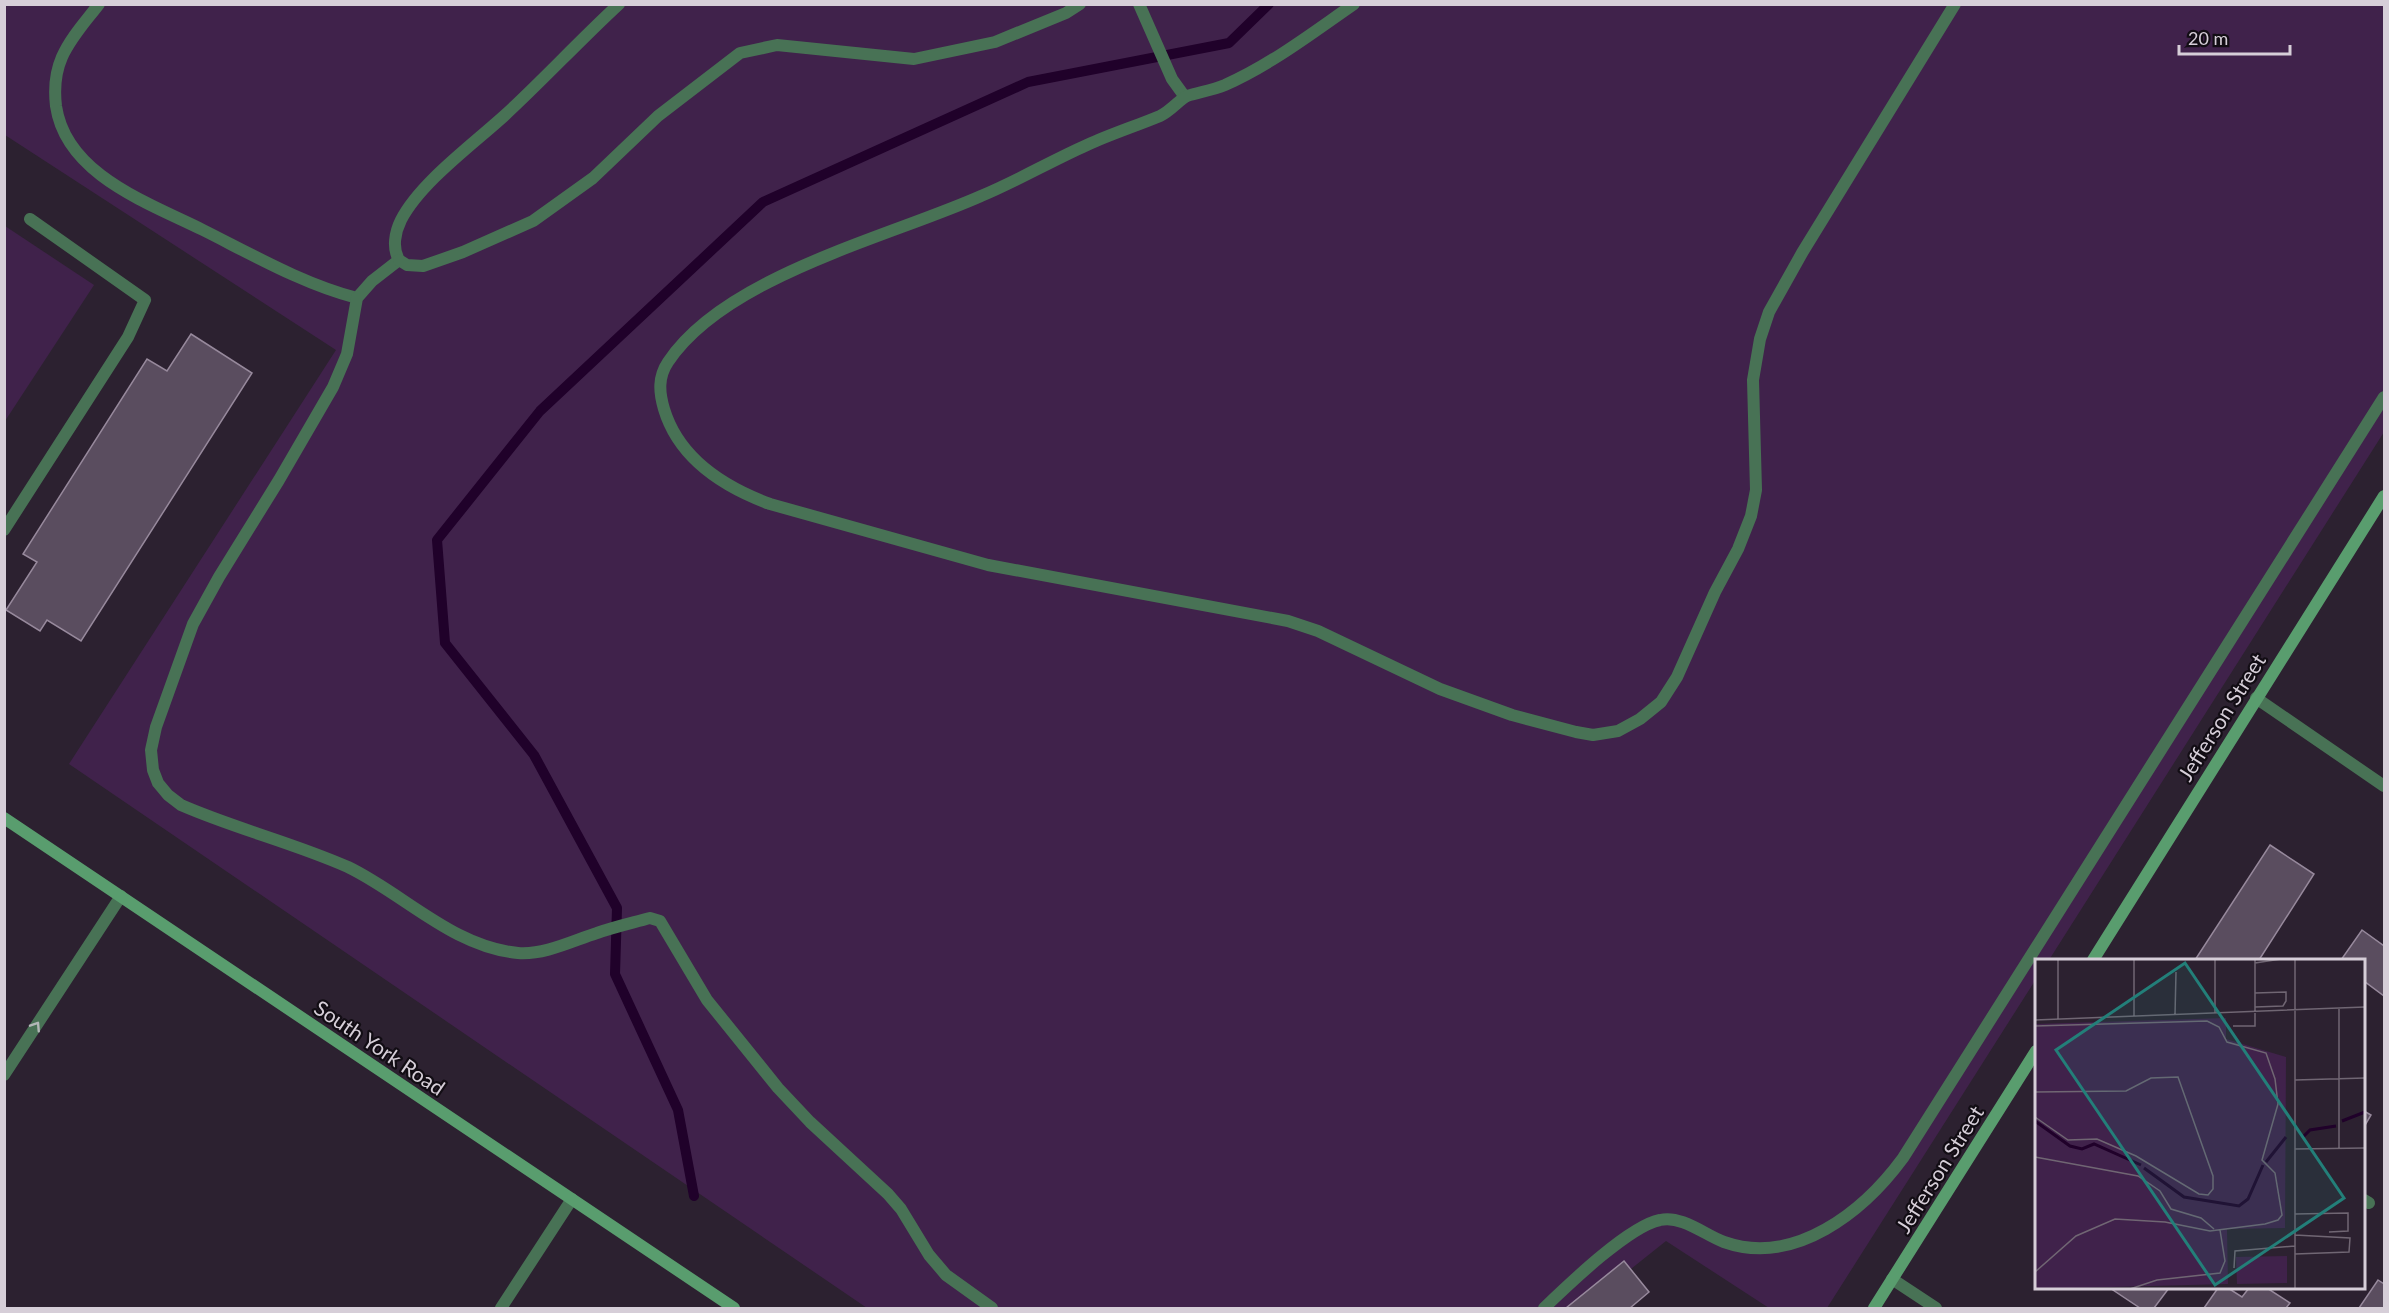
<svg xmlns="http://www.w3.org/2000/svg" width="2389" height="1313" viewBox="0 0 2389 1313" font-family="Lato,sans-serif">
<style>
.green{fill:#40224b}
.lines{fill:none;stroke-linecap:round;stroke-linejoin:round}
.stream{stroke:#20012a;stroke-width:10}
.building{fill:#5a4d5f;stroke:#97899c;stroke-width:1.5}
.lane{stroke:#487255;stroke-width:12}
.street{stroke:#487255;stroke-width:12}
.secondary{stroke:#599d6e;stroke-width:12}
.oneway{stroke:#b2b7b7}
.labels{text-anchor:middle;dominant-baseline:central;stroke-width:4.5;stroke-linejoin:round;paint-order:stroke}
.street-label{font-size:21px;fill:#d6ced8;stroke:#120d14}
.inset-river{fill:none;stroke:#20012a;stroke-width:3}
.inset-road{fill:none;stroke:#706673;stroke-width:1.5}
.view{fill:#237f79;fill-opacity:0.15;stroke:#237f79;stroke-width:3}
.inset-edge{fill:none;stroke:#d6ced8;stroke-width:3}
</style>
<rect width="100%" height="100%" fill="#2c2130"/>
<!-- green -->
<g class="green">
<polygon points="4,5 2384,5 2384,432 2049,960 2036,960 2036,979 1827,1308 1769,1308 1666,1241 1582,1308 867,1308 69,764 336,350 5,135"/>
<polygon points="5,226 94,285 5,421"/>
</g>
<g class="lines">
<!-- stream -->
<polyline class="stream" points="694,1196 678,1110 615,974 617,908 534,755 445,643 437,540 540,411 763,202 1028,82 1229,43 1269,4"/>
</g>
<!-- building -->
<g class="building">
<polygon points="191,334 252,373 81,641 47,620 40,631 6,610 37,562 23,554 147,359 167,371"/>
<polygon points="2270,845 2314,874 2259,960 2195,960"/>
<polygon points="2362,930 2384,946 2384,996 2364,981 2364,960 2341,960"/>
<polygon points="2364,1111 2371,1115 2364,1127"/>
<polygon points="1624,1261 1649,1292 1630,1308 1566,1308"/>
<polygon points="2378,1280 2384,1284 2384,1308 2359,1308"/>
<polygon points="2110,1288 2169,1288 2154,1308 2140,1308"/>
<polygon points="2218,1288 2228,1288 2242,1297 2249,1288 2267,1288 2290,1303 2286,1308 2204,1308"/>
</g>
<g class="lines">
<!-- lane -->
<g class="lane">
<path d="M99,4c-13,17 -28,33 -37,53 -7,16 -8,32 -6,49 10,69 93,97 147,124 50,25 100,54 154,68"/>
<path d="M619,4c-40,37 -76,76 -115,112 -32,29 -84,67 -103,104 -6,12 -9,28 -2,40l-27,21 -15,17 -10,56 -14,33 -54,93 -60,97 -26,47 -37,103 -5,23 2,20 5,13 10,12 13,10c55,24 113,38 167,62 56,27 105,80 170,86 27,2 54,-12 79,-20 17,-6 35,-10 53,-15l10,3 47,79 71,88 32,34 78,72 13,15 28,46 17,20 46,33"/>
<polyline points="1139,4 1172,79 1185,97"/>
<path d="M1354,4c-42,29 -82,60 -129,81 -12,5 -25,7 -38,11 -7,3 -16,15 -27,20 -24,10 -49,18 -73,29 -36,16 -70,36 -106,51 -92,41 -256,80 -313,166 -10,15 -9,30 -4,47 15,50 60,78 106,95l218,61 300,56 30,10 122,58 72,26 64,17 17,3 25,-4 22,-12 21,-17 16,-25 38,-85 23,-43 13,-33 5,-26 -3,-110 7,-41 9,-27 33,-59 153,-249"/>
<polyline points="399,260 407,265 423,266 463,252 533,221 593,178 658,116 740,53 777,45 914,59 995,42 1066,13 1080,4"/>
<polyline points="4,530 128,337 145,300 30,219"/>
<polyline points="4,1075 121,896"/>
<polyline points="2364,1200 2369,1203"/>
<path d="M1544,1308c24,-23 85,-82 116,-88 22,-5 45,15 64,22 71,25 140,-31 179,-84l481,-761"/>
</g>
<!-- street -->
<g class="street">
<polyline points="2256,698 2384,786"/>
<polyline points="1892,1279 1936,1308"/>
<polyline points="501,1308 572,1199"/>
</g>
<!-- secondary -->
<g class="secondary">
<polyline points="4,818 734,1308"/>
<polyline points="2093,960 2384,496"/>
<polyline points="1874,1308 2036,1051"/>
</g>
</g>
<!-- one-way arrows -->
<defs><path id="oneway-chevron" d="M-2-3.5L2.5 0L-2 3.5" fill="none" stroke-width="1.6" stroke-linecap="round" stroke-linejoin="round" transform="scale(1.5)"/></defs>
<use class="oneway" href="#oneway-chevron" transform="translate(36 1026) rotate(-57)"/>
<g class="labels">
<!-- street labels -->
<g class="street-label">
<text transform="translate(2221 717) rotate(-58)">Jefferson Street</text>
<text transform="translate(380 1047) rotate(34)">South York Road</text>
<text transform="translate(1939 1169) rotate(-58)">Jefferson Street</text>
</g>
</g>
<!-- overview -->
<g transform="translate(2035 959)">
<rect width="330" height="330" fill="#2c2130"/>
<path d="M191,59v21l60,18 -1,171 -58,1 1,55 -193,5v-265zM252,297v27l-50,1 -1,-27z" fill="#40224b"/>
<path class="inset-river" d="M0,162l35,25 12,3 12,-5 47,21M307,162l23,-9M268,178l7,-7 26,-4M231,203l20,-25M109,209l40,29 55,9 9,-7 15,-34"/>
<path class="inset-road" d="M220,4l26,-4M220,48l28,-1 3,-5v-9l-31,1M304,50v139M180,55v-55M140,56l1,-43M99,58v-58M23,60v-60M0,61l330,-13M0,67l172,-5 12,6 8,15 39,11 9,26 3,25 -16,56 13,13 7,42 -4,5 -13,4 -55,7 -45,-9 -50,-3 -39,17 -41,36M198,67h22v-67M260,121l70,-2M0,133l91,-1 25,-13 27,-1 35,99v13l-5,6 -9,-1 -63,-38 -39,-17 -29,1 -33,-23M260,190l70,-1M0,198l103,19 22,15 11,18 30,9 13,11M260,255l53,-1v18l-19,1M260,276l55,3 -1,14 -54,2M199,309l1,-17 60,-5M95,330l27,-9 63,-7 5,-12 -5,-31M260,330v-330"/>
<path class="view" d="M150,4l159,235 -129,87 -159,-235z"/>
<rect width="330" height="330" class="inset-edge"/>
</g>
<!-- border -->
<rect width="2389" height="1313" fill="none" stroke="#d6ced8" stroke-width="12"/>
<!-- scale -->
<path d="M2179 45v9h111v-9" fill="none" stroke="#d6ced8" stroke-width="3"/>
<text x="2188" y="45" font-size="18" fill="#d6ced8" stroke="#120d14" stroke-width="4.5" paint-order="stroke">20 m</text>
</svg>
